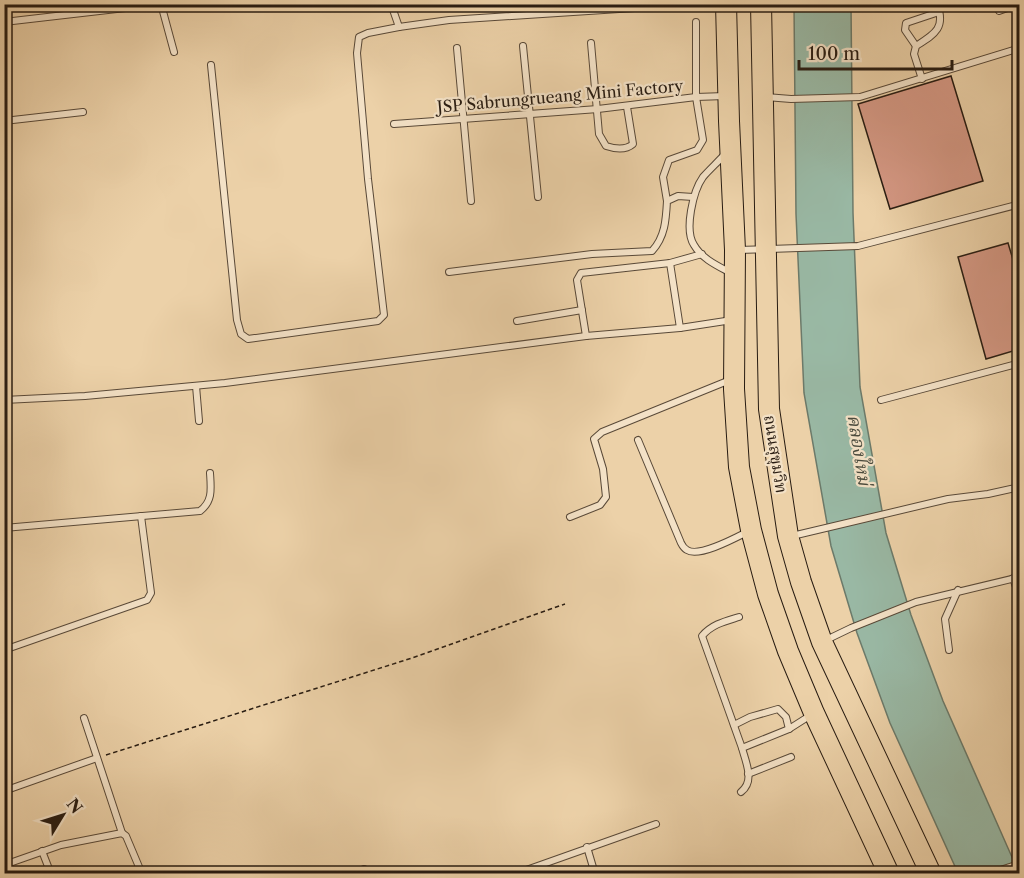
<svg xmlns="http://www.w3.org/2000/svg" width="1024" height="878" viewBox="0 0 1024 878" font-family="'Libre Caslon Text','Noto Serif Thai',serif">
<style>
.water{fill:#99b8a4;stroke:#6c7a6a;stroke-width:1.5}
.building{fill:#d59884;stroke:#281c12;stroke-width:1.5}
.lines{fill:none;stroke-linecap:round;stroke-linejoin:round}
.service-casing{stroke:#594938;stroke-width:8}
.minor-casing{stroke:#594938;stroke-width:14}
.trunk-casing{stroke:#281c12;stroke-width:22}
.path{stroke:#281c12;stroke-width:1.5;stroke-dasharray:4.5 3;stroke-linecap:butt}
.service{stroke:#f3e1c6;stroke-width:6}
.minor{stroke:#f3e1c6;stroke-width:12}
.trunk{stroke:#ecd1a8;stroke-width:20}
.labels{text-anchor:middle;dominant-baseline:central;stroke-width:4.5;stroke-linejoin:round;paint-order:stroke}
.street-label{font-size:16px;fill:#281c12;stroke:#f3e1c6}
.water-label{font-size:18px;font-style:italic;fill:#4a4b3e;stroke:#f3e1c6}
</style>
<rect width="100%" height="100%" fill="#ecd1a8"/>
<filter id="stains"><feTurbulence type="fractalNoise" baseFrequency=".00333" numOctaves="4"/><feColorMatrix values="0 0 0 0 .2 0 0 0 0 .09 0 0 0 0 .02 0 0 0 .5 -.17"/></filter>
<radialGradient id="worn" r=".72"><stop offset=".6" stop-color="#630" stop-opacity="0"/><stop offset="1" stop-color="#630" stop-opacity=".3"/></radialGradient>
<!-- water -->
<polygon class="water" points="794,5 851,5 853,213 860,387 886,533 911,615 943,701 1019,873 958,873 890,723 857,633 831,546 804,393 796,214"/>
<!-- building -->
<g class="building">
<polygon points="951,76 983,181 890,209 858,104"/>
<polygon points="1008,243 1020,283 1020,349 986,359 958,257"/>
</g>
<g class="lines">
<defs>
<g id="service">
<polyline points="161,4 174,52"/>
<polyline points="186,4 204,4"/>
<polyline points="391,4 399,27 449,20 696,4"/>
<polyline points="999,11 1019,4"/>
<polyline points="4,22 160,4"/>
<path d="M591,43l8,91 7,12c9,3 19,5 27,-2l-6,-37"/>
<polyline points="523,46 538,197"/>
<polyline points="916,46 905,30 906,23 939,12"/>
<polyline points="457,48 471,201"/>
<polyline points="211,65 237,320 241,334 248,339 378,321 384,315 368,179 357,53 359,37 368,33 399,27"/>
<path d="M922,79l-8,-25 2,-8c19,-12 30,-18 21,-42"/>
<polyline points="766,97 791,99 860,97 1020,48"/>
<polyline points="4,121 83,112"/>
<polyline points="394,124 598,109 696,97 725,96"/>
<path d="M726,153c-7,8 -16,16 -23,24 -10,14 -19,53 -9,68 8,14 24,21 37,28"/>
<polyline points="667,201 663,177 669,160 697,150 703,140 696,97 696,22"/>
<polyline points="738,250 858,246 1020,204"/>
<polyline points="670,263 680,328"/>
<path d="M449,272l143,-18 60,-3c13,-14 14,-31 15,-50l11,-5 15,1"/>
<polyline points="517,321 582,310"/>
<polyline points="586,336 577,280 581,273 670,263 702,254"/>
<polyline points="196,386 199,421"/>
<polyline points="4,400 85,396 225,383 586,336 680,328 732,320"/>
<polyline points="881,400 1020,363"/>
<path d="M638,440l43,103c1,2 4,6 6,7 12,8 50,-13 62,-19"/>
<polyline points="570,517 600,505 606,497 603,469 594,439 602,432 730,380"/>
<path d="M4,528l196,-17c13,-10 11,-22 10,-38"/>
<polyline points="792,536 948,499 988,494 1020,487"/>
<polyline points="1013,578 1020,599"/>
<path d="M739,617c-13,4 -27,7 -37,19l40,112"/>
<polyline points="824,641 851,628 916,602 1020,577"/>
<polyline points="4,650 147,600 151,593 141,516"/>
<polyline points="949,650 945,619 958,590"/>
<polyline points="84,718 122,833"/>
<polyline points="734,725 750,717 778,709 786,717 789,729"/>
<polyline points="748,774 791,757"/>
<polyline points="4,791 97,758"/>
<path d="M741,792c14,-11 5,-29 1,-44l47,-19 22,-14"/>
<polyline points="587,847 595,874"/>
<polyline points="42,851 51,874"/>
<polyline points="4,865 61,845 122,833 126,836 142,874"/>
<polyline points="364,869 365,874"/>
<polyline points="515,874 656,824"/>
</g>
<polyline id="minor" points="998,874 1020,867"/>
<g id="trunk">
<polyline points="726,4 729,121 735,250 734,389 739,467 751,530 768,594 788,651 814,713 889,874"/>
<polyline points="761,4 769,409 788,536 801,582 822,642 931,874"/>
</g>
</defs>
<!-- service casing -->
<use href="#service" class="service-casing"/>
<!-- minor casing -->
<use href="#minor" class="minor-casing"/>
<!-- trunk casing -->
<use href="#trunk" class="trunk-casing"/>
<!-- path -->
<polyline class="path" points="106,755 412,658 565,604"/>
<!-- service -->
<use href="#service" class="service"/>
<!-- minor -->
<use href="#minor" class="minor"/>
<!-- trunk -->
<use href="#trunk" class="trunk"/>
</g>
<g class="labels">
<!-- street labels -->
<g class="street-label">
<text transform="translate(560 96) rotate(-5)">JSP Sabrungrueang Mini Factory</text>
<text transform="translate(776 454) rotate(81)">ถนนสุขุมวิท</text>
</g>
<!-- water labels -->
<g class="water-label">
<text transform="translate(859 450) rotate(81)">คลองใหม่</text>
</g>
</g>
<!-- margin -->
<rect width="1024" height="878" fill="none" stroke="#ecd1a8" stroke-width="24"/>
<rect x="6" y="6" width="1012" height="866" fill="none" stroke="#281c12" stroke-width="3"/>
<rect x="12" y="12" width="1000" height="854" fill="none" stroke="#281c12" stroke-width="1.5"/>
<!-- north arrow -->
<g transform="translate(63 815) rotate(52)" stroke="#f3e1c6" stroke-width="4.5" paint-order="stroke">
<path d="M0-4.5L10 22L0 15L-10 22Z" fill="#281c12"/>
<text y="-9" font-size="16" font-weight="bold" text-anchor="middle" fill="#281c12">N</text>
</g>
<!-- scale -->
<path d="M799 60v9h153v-9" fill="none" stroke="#281c12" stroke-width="3"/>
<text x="808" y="60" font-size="18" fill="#281c12" stroke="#f3e1c6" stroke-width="4.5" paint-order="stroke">100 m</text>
<rect width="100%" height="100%" filter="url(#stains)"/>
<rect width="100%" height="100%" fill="url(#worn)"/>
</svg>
